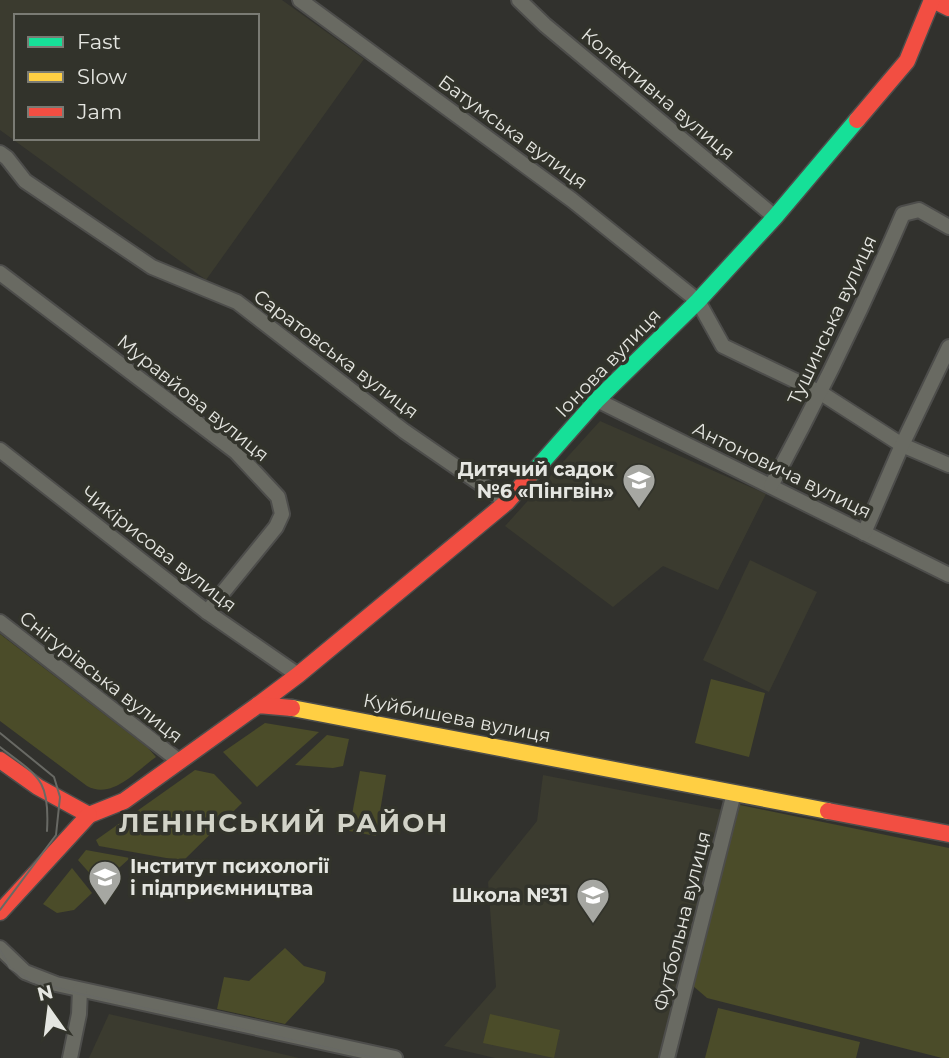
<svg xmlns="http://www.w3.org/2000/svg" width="949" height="1058" viewBox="0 0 949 1058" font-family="Montserrat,sans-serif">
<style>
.built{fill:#3b3b2f;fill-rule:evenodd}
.green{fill:#4b4c29}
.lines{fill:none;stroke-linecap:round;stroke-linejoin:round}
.street-casing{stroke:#4d4d4b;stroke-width:18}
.fast-casing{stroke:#4d4d4b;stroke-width:19}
.slow-casing{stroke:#4d4d4b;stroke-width:19}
.jam-casing{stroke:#4d4d4b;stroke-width:19}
.street{stroke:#696a62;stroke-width:14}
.fast{stroke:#16e098;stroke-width:16}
.slow{stroke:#ffcf43;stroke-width:16}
.jam{stroke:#f24e42;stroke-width:16}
.tram{stroke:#686964;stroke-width:2}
.labels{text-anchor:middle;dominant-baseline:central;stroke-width:7;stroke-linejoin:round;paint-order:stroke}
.street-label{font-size:19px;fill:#e5e6e1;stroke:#32332b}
.poi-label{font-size:19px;font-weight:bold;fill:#e5e6e1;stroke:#32332b;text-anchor:end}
.district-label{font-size:26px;font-weight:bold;letter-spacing:2px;fill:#d2d3c8;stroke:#32332b}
</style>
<rect width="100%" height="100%" fill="#31312d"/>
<!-- built -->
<g class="built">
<path d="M0,0h282l82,59 -158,221 -206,-150zM16,16h241v122h-241z"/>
<polygon points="600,421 766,494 718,590 663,566 613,607 505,526"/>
<polygon points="750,560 817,592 769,692 703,660"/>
<polygon points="543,775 722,810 661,1058 495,1058 444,1046 496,987 488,882 537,821"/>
<polygon points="109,1014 299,1058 89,1058"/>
</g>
<!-- green -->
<g class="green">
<path d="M0,634l148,114 8,9c-20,14 -44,43 -69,29l-87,-65z"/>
<polygon points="711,679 765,693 749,757 695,743"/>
<polygon points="265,723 319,732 257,787 223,752"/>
<polygon points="327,735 349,739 343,766 333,768 295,765"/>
<polygon points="195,770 214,774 242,803 183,861 99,846 96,840"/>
<polygon points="360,771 386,775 376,836 349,831"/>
<polygon points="740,805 949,848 949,1058 942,1058 707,998 692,985"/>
<polygon points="86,850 130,858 100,885 78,860"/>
<polygon points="72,868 92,893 74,910 57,913 43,904"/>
<polygon points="285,948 304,966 326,972 324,982 285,1024 217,1009 224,977 249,981"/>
<polygon points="718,1008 860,1042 856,1058 705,1058"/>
<polygon points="490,1014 560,1030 554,1058 483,1043"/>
</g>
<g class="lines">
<defs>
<g id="street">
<polyline points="300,0 572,200 698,301 723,346 821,393 902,445 949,465"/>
<polyline points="519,0 545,25 775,217"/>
<polyline points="0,153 7,158 25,181 152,267 237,302 404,431 507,502"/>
<polyline points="0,273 236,452 278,497 282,514 276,527 207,612"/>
<polyline points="597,400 949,575"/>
<polyline points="0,450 207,612 298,675"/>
<path d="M771,486c48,-89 92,-179 132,-272l16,-4 30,17"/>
<polyline points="864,533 902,445 949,347"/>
<polyline points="0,622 179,761"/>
<polyline points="0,948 25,972 56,984 395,1058"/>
<polyline points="70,1058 79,1014 80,990"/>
<polyline points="667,1058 734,793"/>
</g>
<polyline id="fast" points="530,476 597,400 698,301 775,217 857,120"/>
<polyline id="slow" points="292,708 828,811"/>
<g id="jam">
<polyline points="933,0 949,8"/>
<polyline points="857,120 907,61 932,0"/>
<polyline points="258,705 298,675 507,502 530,476"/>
<polyline points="0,760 38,787 89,815 124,801 258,705 292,708"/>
<polyline points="828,811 949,834"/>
<polyline points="0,912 89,815"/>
</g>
</defs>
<!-- street casing -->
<use href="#street" class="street-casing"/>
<!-- fast casing -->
<use href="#fast" class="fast-casing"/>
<!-- slow casing -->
<use href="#slow" class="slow-casing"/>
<!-- jam casing -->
<use href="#jam" class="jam-casing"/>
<!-- street -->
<use href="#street" class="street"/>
<!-- fast -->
<use href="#fast" class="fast"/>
<!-- slow -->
<use href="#slow" class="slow"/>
<!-- jam -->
<use href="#jam" class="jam"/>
<!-- tram -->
<g class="tram">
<polyline points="0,733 54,777 60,797 56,835 0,910"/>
<path d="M0,747c39,30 50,32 47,84"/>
<polyline points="0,950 10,968 31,981 80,994 374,1058"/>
</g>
</g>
<!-- icons -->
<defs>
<symbol id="school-pin" viewBox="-11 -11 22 30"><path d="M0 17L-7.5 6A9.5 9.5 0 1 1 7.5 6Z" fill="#a6a7a2" stroke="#32332b"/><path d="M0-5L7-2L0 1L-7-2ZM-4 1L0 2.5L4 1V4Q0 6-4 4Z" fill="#fff"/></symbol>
<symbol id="university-pin" viewBox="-11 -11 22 30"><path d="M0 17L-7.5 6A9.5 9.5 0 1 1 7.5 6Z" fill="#a6a7a2" stroke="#32332b"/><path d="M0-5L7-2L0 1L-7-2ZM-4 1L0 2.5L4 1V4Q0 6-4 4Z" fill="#fff"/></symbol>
</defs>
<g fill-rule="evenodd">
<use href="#school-pin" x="620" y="461" width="38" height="52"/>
<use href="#university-pin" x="86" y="858" width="38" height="52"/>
<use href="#school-pin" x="574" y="876" width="38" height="52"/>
</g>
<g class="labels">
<!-- street labels -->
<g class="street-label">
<text transform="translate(658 94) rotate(40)">Колективна вулиця</text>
<text transform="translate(513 132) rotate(36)">Батумська вулиця</text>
<text transform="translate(832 320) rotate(-65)">Тушинська вулиця</text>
<text transform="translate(336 354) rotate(37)">Саратовська вулиця</text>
<text transform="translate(608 363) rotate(-46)">Іонова вулиця</text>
<text transform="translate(193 398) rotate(39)">Муравйова вулиця</text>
<text transform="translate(782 470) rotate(26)">Антоновича вулиця</text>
<text transform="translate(159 549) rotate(38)">Чикірисова вулиця</text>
<text transform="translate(101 677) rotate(38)">Снігурівська вулиця</text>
<text transform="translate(457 718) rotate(11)">Куйбишева вулиця</text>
<text transform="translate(682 921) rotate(-76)">Футбольна вулиця</text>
</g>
<!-- poi labels -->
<g class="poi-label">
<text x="614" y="469">Дитячий садок<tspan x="614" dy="22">№6 «Пінгвін»</tspan></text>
<text x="130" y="866" text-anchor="start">Інститут психології<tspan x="130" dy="22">і підприємництва</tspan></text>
<text x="568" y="895">Школа №31</text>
</g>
<!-- district labels -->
<g class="district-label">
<text x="284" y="823">ЛЕНІНСЬКИЙ РАЙОН</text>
</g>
</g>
<!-- legend -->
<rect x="14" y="14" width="245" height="126" fill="#32332b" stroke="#7a7b74" stroke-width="2"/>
<rect x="28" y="37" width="35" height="10" fill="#16e098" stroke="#7a7b74" stroke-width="2"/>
<text x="77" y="49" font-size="21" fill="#e5e6e1">Fast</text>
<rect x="28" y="72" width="35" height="10" fill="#ffcf43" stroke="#7a7b74" stroke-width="2"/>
<text x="77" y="84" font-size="21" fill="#e5e6e1">Slow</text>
<rect x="28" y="107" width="35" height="10" fill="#f24e42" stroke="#7a7b74" stroke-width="2"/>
<text x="77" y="119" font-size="21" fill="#e5e6e1">Jam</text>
<!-- north arrow -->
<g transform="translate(49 1009) rotate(346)" stroke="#32332b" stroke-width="5" paint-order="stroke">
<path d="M0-5L12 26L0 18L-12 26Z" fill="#e5e6e1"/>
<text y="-10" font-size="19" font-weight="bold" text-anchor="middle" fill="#e5e6e1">N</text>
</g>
</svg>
